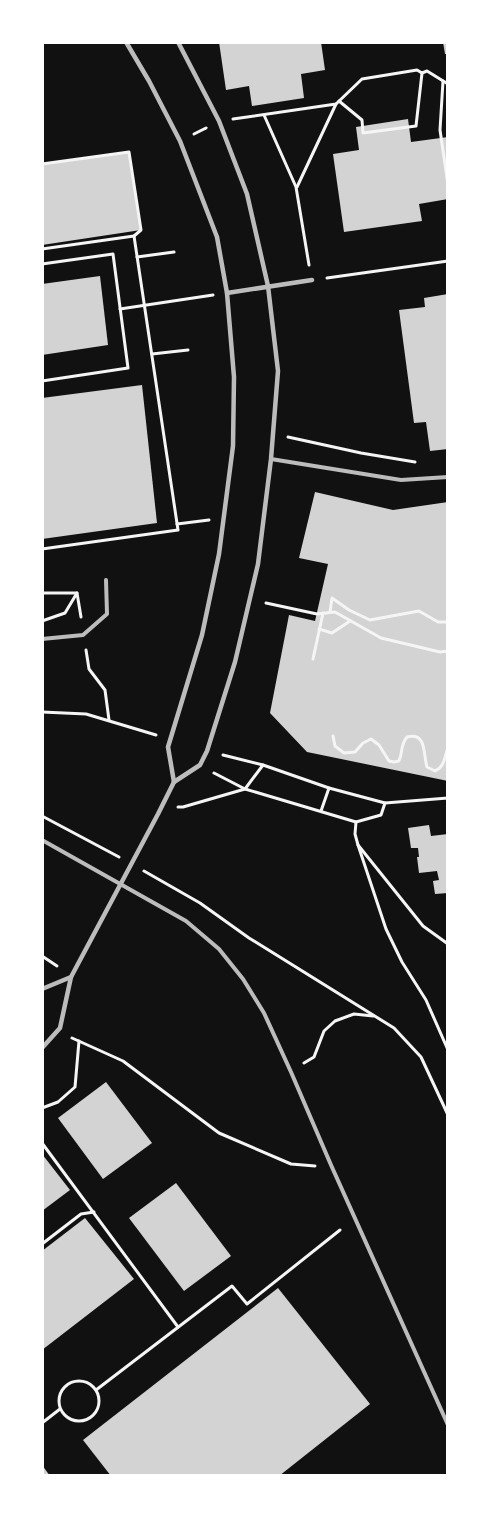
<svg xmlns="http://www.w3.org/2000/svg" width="490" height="1518" viewBox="0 0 490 1518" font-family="Overpass,sans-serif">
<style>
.building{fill:#d3d3d3}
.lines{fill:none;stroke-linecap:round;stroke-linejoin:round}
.path{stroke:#f5f5f5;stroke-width:3}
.service{stroke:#bcbcbc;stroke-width:4}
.pedestrian{stroke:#bcbcbc;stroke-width:4.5}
</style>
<rect width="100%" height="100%" fill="#111"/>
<!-- building -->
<g class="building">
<polygon points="219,42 321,42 325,70 301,74 304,98 252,106 249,86 226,90"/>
<polygon points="443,42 448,42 448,54 445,54"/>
<polygon points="408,119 411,142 448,137 448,199 419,204 422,221 344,232 333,154 359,150 356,127"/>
<polygon points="129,152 141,230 42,245 42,164"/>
<polygon points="100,276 108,345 42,355 42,284"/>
<polygon points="448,294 448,449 430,451 426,422 414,423 399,310 425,307 424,298"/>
<polygon points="142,385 157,523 42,539 42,398"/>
<polygon points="315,492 393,510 448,502 448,781 307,752 270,713 289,615 315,621 328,564 299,558"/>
<polygon points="429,825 431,836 448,834 448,893 435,894 433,881 439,880 437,871 419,873 417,857 419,857 418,848 411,848 408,828"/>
<polygon points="106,1082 152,1143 103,1179 58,1118"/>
<polygon points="42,1154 70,1190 42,1211"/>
<polygon points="176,1183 231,1256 184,1291 129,1218"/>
<polygon points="85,1218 134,1279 42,1350 42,1251"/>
<polygon points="278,1288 370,1404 279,1476 111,1476 83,1440"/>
<polygon points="42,1465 50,1476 42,1476"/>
</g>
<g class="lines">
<!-- path -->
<g class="path">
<polyline points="443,81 440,130 448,185"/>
<polyline points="339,101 362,120 363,133 416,126 422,73"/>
<polyline points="264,115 296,187 309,265"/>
<polyline points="233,119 336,104 362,79 417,70 422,73 427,71 448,84"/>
<polyline points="194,134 206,128"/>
<polyline points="42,164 129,152 141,230 134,236"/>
<polyline points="297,187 336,104"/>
<polyline points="42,249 134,236 178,530 42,549"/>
<polyline points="137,257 174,252"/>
<polyline points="42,264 113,254 128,368 42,381"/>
<polyline points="327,278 448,261"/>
<polyline points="120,309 213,295"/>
<polyline points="152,354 188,350"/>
<polyline points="288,437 361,453 415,462"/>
<polyline points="177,524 209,520"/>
<polyline points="42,593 76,593"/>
<polyline points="77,593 81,617"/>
<polyline points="266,603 317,614 335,612 381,638 440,652 448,651"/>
<polyline points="330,612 332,598 349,610 370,620 419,611 438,622 448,622"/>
<polyline points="42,621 65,613 77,593"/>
<polyline points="319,629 332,633 350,621"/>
<polyline points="86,650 89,669 105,690 109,720"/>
<polyline points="313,659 323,613"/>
<polyline points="42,712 86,714 156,735"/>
<path d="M333,736l2,10 9,7 11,-1 8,-9 8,-4 8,6 10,16 5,1 5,-1c4,-9 1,-16 8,-24 20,-5 16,17 20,30l8,4c10,-4 9,-14 13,-23"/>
<polyline points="223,755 263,765 329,788 385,803 448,798"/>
<polyline points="214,773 245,789 356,822 381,815 385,803"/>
<polyline points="178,807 183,807 245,789 263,765"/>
<polyline points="321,811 329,788"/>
<polyline points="42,816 119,857"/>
<polyline points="356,822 355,834 358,845 423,926 448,944"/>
<polyline points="358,845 386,929 402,962 426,1000 448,1050"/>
<polyline points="144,871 200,903 249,938 394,1028 421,1057 448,1115"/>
<polyline points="42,956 57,966"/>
<polyline points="72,1038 123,1061 219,1133 291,1164 315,1166"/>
<polyline points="304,1063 314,1057 324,1031 335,1021 354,1014 373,1016"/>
<polyline points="42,1108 58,1102 75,1087 79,1041"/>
<polyline points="42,1143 178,1327"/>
<polyline points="42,1244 81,1214 94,1212"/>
<circle cx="79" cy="1401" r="20"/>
<polyline points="96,1390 232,1286 247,1304 340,1230"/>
<polyline points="42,1423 60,1409"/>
</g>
<!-- service -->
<g class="service">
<polyline points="271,459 401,480 448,477"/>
<polyline points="42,639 83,635 107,614 106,580"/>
<polyline points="42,840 186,921 219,949 243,979 264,1013 291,1072 331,1165 448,1425"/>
</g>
<!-- pedestrian -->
<g class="pedestrian">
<polyline points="126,42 149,81 180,141 217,237 227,293 234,377 233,446 219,554 202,635 168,747 174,782"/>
<polyline points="227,293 312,280"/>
<polyline points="174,782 200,765 207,751 235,662 258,564 271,459 278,371 268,286 247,194 219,121 178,42"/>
<polyline points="42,989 71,977"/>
<polyline points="42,1048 60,1028 71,977 158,814 174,782"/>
</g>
</g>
<!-- border -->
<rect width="490" height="1518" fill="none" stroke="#ffffff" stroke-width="88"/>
</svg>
